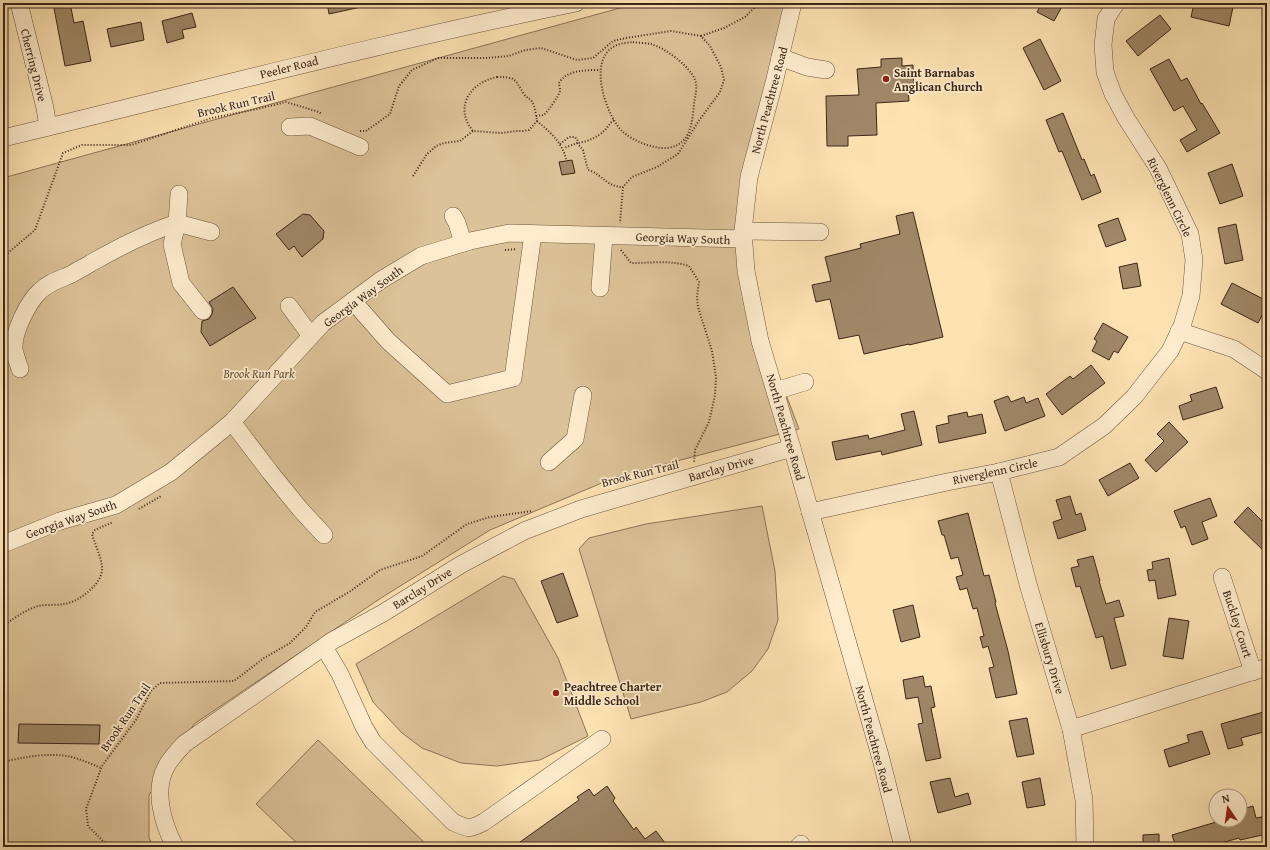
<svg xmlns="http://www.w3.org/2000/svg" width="1270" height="850" viewBox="0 0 1270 850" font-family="'Gentium Book Plus',serif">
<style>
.green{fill:#dcc298;stroke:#8c7458}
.building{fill:#a08868;stroke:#3c2618}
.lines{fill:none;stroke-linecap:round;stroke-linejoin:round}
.minor-casing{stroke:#6c553e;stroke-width:18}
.path{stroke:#3c2618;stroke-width:2;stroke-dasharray:1 2;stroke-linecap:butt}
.minor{stroke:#feeccd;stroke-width:17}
.poi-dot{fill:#8f2418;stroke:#feeccd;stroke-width:1.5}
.labels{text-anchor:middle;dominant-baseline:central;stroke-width:3.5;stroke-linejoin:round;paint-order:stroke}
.street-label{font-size:12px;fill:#3c2618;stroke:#feeccd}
.poi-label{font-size:12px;font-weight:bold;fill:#3c2618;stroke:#feeccd;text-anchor:start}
.park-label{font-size:12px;font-style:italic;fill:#644d38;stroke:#feeccd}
</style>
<rect width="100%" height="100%" fill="#fde2b2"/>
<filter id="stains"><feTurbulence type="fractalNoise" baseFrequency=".005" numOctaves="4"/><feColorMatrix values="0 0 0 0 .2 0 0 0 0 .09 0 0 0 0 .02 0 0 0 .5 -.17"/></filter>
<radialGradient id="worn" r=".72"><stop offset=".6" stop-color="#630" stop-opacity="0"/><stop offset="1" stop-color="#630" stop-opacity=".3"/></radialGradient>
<!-- green -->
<g class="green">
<polygon points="638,3 792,3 754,171 747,291 799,429 616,477 490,530 381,598 194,724 149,795 149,838 154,847 3,847 3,178"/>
<polygon points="762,506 775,571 778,620 768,649 752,671 727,692 701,702 631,719 579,549 589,538 646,524"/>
<polygon points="503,576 514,579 558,658 588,736 540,760 497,766 461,763 422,748 402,733 373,702 356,664"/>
<polygon points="318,740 429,847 301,847 256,804"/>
</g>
<!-- building -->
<g class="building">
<polygon points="53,3 70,3 74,23 83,21 91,61 65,66"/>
<polygon points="327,3 360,3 361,7 329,14"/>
<polygon points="1042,3 1064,3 1054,21 1037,12"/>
<polygon points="1194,3 1215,3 1233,7 1229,26 1191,17"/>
<polygon points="192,13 196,27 182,30 184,38 167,43 162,21"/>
<polygon points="1160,15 1171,29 1138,56 1126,41"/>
<polygon points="141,22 144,40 111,47 107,29"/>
<polygon points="1040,39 1061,81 1044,90 1023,48"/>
<polygon points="902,58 902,66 913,65 914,89 908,89 909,101 876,103 877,135 848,136 848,146 827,146 826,96 859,95 857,69 881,67 881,59"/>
<polygon points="1169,59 1181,81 1187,78 1201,104 1202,103 1220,133 1187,152 1180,140 1197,130 1183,106 1174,111 1150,69"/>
<polygon points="1063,113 1082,160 1084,159 1091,176 1094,174 1101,192 1082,200 1062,151 1059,152 1046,120"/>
<polygon points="572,160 575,173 562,175 559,162"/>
<polygon points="1232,164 1243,196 1220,204 1208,173"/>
<polygon points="913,212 943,337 909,345 909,344 864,354 859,335 839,339 830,299 816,302 812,285 831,281 825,257 861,248 860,244 900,234 896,216"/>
<polygon points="303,214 310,215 324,231 323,239 302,257 294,246 289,250 276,234"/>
<polygon points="1118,218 1126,240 1106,247 1098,225"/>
<polygon points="1236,224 1243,260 1225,264 1218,228"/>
<polygon points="1137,263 1141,286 1123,289 1119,267"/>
<polygon points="1232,283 1267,301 1267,306 1258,323 1221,304"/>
<polygon points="233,287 256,318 210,346 201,332 202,321 209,319 212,314 213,309 209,302"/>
<polygon points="1103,323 1128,337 1118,353 1114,351 1109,360 1092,351 1097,341 1094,339"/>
<polygon points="1091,365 1105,383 1062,415 1046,394 1070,376 1073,379"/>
<polygon points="1216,387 1223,408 1183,420 1179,406 1192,401 1190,395"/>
<polygon points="1008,396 1011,402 1024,397 1026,403 1038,398 1045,416 1005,431 994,401"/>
<polygon points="914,411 922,445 882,455 881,451 836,460 832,442 868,435 869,439 905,430 901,414"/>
<polygon points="967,412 968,417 982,414 986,433 939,443 936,426 949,423 948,416"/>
<polygon points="1169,422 1188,442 1156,472 1145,460 1164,441 1157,434"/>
<polygon points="1130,463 1139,478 1108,496 1099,480"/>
<polygon points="1070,496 1076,515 1081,513 1086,530 1058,539 1053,522 1062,519 1056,500"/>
<polygon points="1210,498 1217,516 1202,522 1208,539 1192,545 1185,526 1181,528 1174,511"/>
<polygon points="1248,507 1267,526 1267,554 1234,522"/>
<polygon points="968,513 984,576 989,575 996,602 995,603 1008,651 1017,694 996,698 989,668 994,667 988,646 983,648 980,637 984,636 977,608 973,609 967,588 960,590 956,577 963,575 958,557 951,559 944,535 942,535 938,521"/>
<polygon points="1093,556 1100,581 1099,581 1106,604 1119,600 1124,616 1114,618 1126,665 1111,669 1103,636 1096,638 1080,586 1076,587 1071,568 1079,566 1077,560"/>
<polygon points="1169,558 1176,595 1158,599 1155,580 1149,581 1147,570 1153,569 1152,562"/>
<polygon points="563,573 578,616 557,623 541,581"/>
<polygon points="913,605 920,637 901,642 893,610"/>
<polygon points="1169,618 1189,621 1183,659 1163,656"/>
<polygon points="923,676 925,687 931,686 935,707 931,708 941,758 926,761 918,724 923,723 918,697 906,699 903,680"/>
<polygon points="1267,711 1267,731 1241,738 1243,745 1228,749 1221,724"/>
<polygon points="1027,718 1034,754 1017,757 1009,721"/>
<polygon points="19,724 100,725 99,744 18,743"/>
<polygon points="1202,731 1210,754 1169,767 1164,750 1189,742 1187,735"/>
<polygon points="950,778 955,797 968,793 971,804 938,813 930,782"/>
<polygon points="1040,778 1045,805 1027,808 1022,782"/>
<polygon points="607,786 615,798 613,801 634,830 636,827 645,839 656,831 668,847 513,847 579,800 577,797 589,789 594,796"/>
<polygon points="1253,806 1256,818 1267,816 1267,834 1240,840 1239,838 1207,847 1176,847 1172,835 1223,820 1240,820 1240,810"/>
<polygon points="1159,834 1159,847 1143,847 1143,835"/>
</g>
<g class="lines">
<defs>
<g id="minor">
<polyline points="19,3 45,108 48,127"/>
<polyline points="793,3 774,83 749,177 743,231 746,271 760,341 792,448 881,759 903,847"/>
<polyline points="780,57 807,67 826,70"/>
<polyline points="290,127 310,126 360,147"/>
<path d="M3,138c191,-46 381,-96 573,-135"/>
<polyline points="179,194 177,223 211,232"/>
<polyline points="453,216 457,223 463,243"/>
<polyline points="177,223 172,244 181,283 203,311"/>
<polyline points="743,231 820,232"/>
<polyline points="600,288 604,236"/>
<polyline points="353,301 388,341 447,394 513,378 533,234"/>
<polyline points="289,306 311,336"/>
<polyline points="1179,331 1234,349 1267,371"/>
<path d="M20,369c-2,-6 -5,-14 -6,-20 -1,-17 14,-47 26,-58 9,-9 21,-12 32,-17 6,-4 13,-7 19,-11 28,-16 55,-30 86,-40"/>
<polyline points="775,391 805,382"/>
<polyline points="232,422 270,472 300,509 324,535"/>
<polyline points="549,462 575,439 583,395"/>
<polyline points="999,472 1028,584 1071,729 1084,800 1085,847"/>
<polyline points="810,512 947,482 999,472 1059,457 1104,426 1134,397 1170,351 1182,326 1191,296 1194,260 1190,234 1158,168 1126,118 1113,94 1105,72 1103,45 1106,19 1116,3"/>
<polyline points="3,544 60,521 116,505 171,472 232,422 323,323 381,280 421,256 470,241 509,233 744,239"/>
<polyline points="1222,577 1253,672"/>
<path d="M324,647l16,27 24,53 9,15 80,80c15,7 16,8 31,0l118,-83"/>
<polyline points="1071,729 1267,667"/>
<path d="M175,847c-12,-23 -22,-56 -9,-80 4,-8 12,-16 18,-23l148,-103 51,-28 79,-49 62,-33 57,-22 211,-61"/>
<polyline points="798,847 801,844"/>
</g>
</defs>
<!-- minor casing -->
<use href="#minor" class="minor-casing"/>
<!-- path -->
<g class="path">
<polyline points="701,36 724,28 745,17 759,3"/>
<path d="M633,42c6,1 13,1 18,2 14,4 39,22 44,36 3,7 0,16 -1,24 -2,19 -3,41 -27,44 -14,1 -34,-7 -45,-17 -16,-16 -34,-69 -9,-84 6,-4 13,-4 20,-5z"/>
<path d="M497,77c20,0 17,2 27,17 2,3 4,4 7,6 4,6 5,15 6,21l-8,9 -6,1h-6l-16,2 -28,-2c-20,-24 -2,-49 24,-54z"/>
<path d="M536,116l8,-1c4,-4 16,-20 16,-25 0,-2 -1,-5 -1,-7 7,-13 27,-13 41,-13"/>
<path d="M614,120c-4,3 -6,7 -9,10 -7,7 -18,12 -28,13l6,7 5,20c13,3 18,17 35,17"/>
<path d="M537,121c13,11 25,21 29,38"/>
<polyline points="360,131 366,131 390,114 399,86 412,70 438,58 487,58 509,56 525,50 541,48 577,60 593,58 613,41 626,38 671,31 701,36 710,46 721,67 724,80 720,92 698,122 678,154 657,167 632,177 623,187 620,223"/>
<polyline points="560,144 569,137 575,137 578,141 577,143 564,148"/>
<polyline points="413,176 427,154 436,146 444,143 460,141 473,131"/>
<polyline points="505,250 517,249"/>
<path d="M621,250l10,13c19,0 40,-3 58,3l10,16 -2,14 1,11 14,44 4,26 -1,18 -6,27 -14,28 -1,13"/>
<polyline points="3,257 35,230 63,153 82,145 131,145 212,118 257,109 286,102 319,112 322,114"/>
<polyline points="139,509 161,496"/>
<path d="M3,626c10,-7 22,-16 35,-20 10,-2 20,0 30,-3 13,-3 36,-21 34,-36 -1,-11 -7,-22 -10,-33l3,-4 18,-8"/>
<path d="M3,762c20,-5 48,-10 69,-5 10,3 20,7 29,11"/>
<polyline points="113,847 104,842 88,826 86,809 102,766 136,720 151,691 160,683 234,681 264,658 290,643 306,627 315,612 349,592 380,570 422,556 467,524 490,517 532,511"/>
</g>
<!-- minor -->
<use href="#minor" class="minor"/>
</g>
<!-- markers -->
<g class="poi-dot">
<circle cx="886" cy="79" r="4"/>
<circle cx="556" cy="693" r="4"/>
</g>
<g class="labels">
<!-- street labels -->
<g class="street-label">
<text transform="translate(34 65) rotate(76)">Cherring Drive</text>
<text transform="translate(289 67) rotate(-14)">Peeler Road</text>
<text transform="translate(769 100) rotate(-75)">North Peachtree Road</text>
<text transform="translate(236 104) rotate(-13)">Brook Run Trail</text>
<text transform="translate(1170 197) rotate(64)">Riverglenn Circle</text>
<text transform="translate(683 238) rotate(2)">Georgia Way South</text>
<text transform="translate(363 296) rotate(-36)">Georgia Way South</text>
<text transform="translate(786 427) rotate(74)">North Peachtree Road</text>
<text transform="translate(721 468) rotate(-16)">Barclay Drive</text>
<text transform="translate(995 471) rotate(-12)">Riverglenn Circle</text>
<text transform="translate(640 473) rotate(-14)">Brook Run Trail</text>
<text transform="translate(71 519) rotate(-19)">Georgia Way South</text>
<text transform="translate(422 588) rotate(-32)">Barclay Drive</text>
<text transform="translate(1238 624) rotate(72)">Buckley Court</text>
<text transform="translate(1050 658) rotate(73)">Ellisbury Drive</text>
<text transform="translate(125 717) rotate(-56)">Brook Run Trail</text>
<text transform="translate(874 739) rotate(75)">North Peachtree Road</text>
</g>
<!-- poi labels -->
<g class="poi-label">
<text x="894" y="72">Saint Barnabas<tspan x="894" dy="14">Anglican Church</tspan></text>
<text x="564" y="686">Peachtree Charter<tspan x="564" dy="14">Middle School</tspan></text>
</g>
<!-- park labels -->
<g class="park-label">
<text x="259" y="373">Brook Run Park</text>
</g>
</g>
<!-- margin -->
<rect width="1270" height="850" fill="none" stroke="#fde2b2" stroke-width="16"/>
<rect x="4" y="4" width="1262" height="842" fill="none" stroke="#3c2618" stroke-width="2"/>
<rect x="8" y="8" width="1254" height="834" fill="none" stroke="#3c2618"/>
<!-- north arrow -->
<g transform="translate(1228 808) rotate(347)"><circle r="19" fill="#feeccd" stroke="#b09d85"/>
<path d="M0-3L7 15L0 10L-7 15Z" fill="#8f2418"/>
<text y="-6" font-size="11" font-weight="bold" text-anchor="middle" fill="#3c2618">N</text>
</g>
<rect width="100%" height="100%" filter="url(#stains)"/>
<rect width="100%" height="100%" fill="url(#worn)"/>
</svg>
